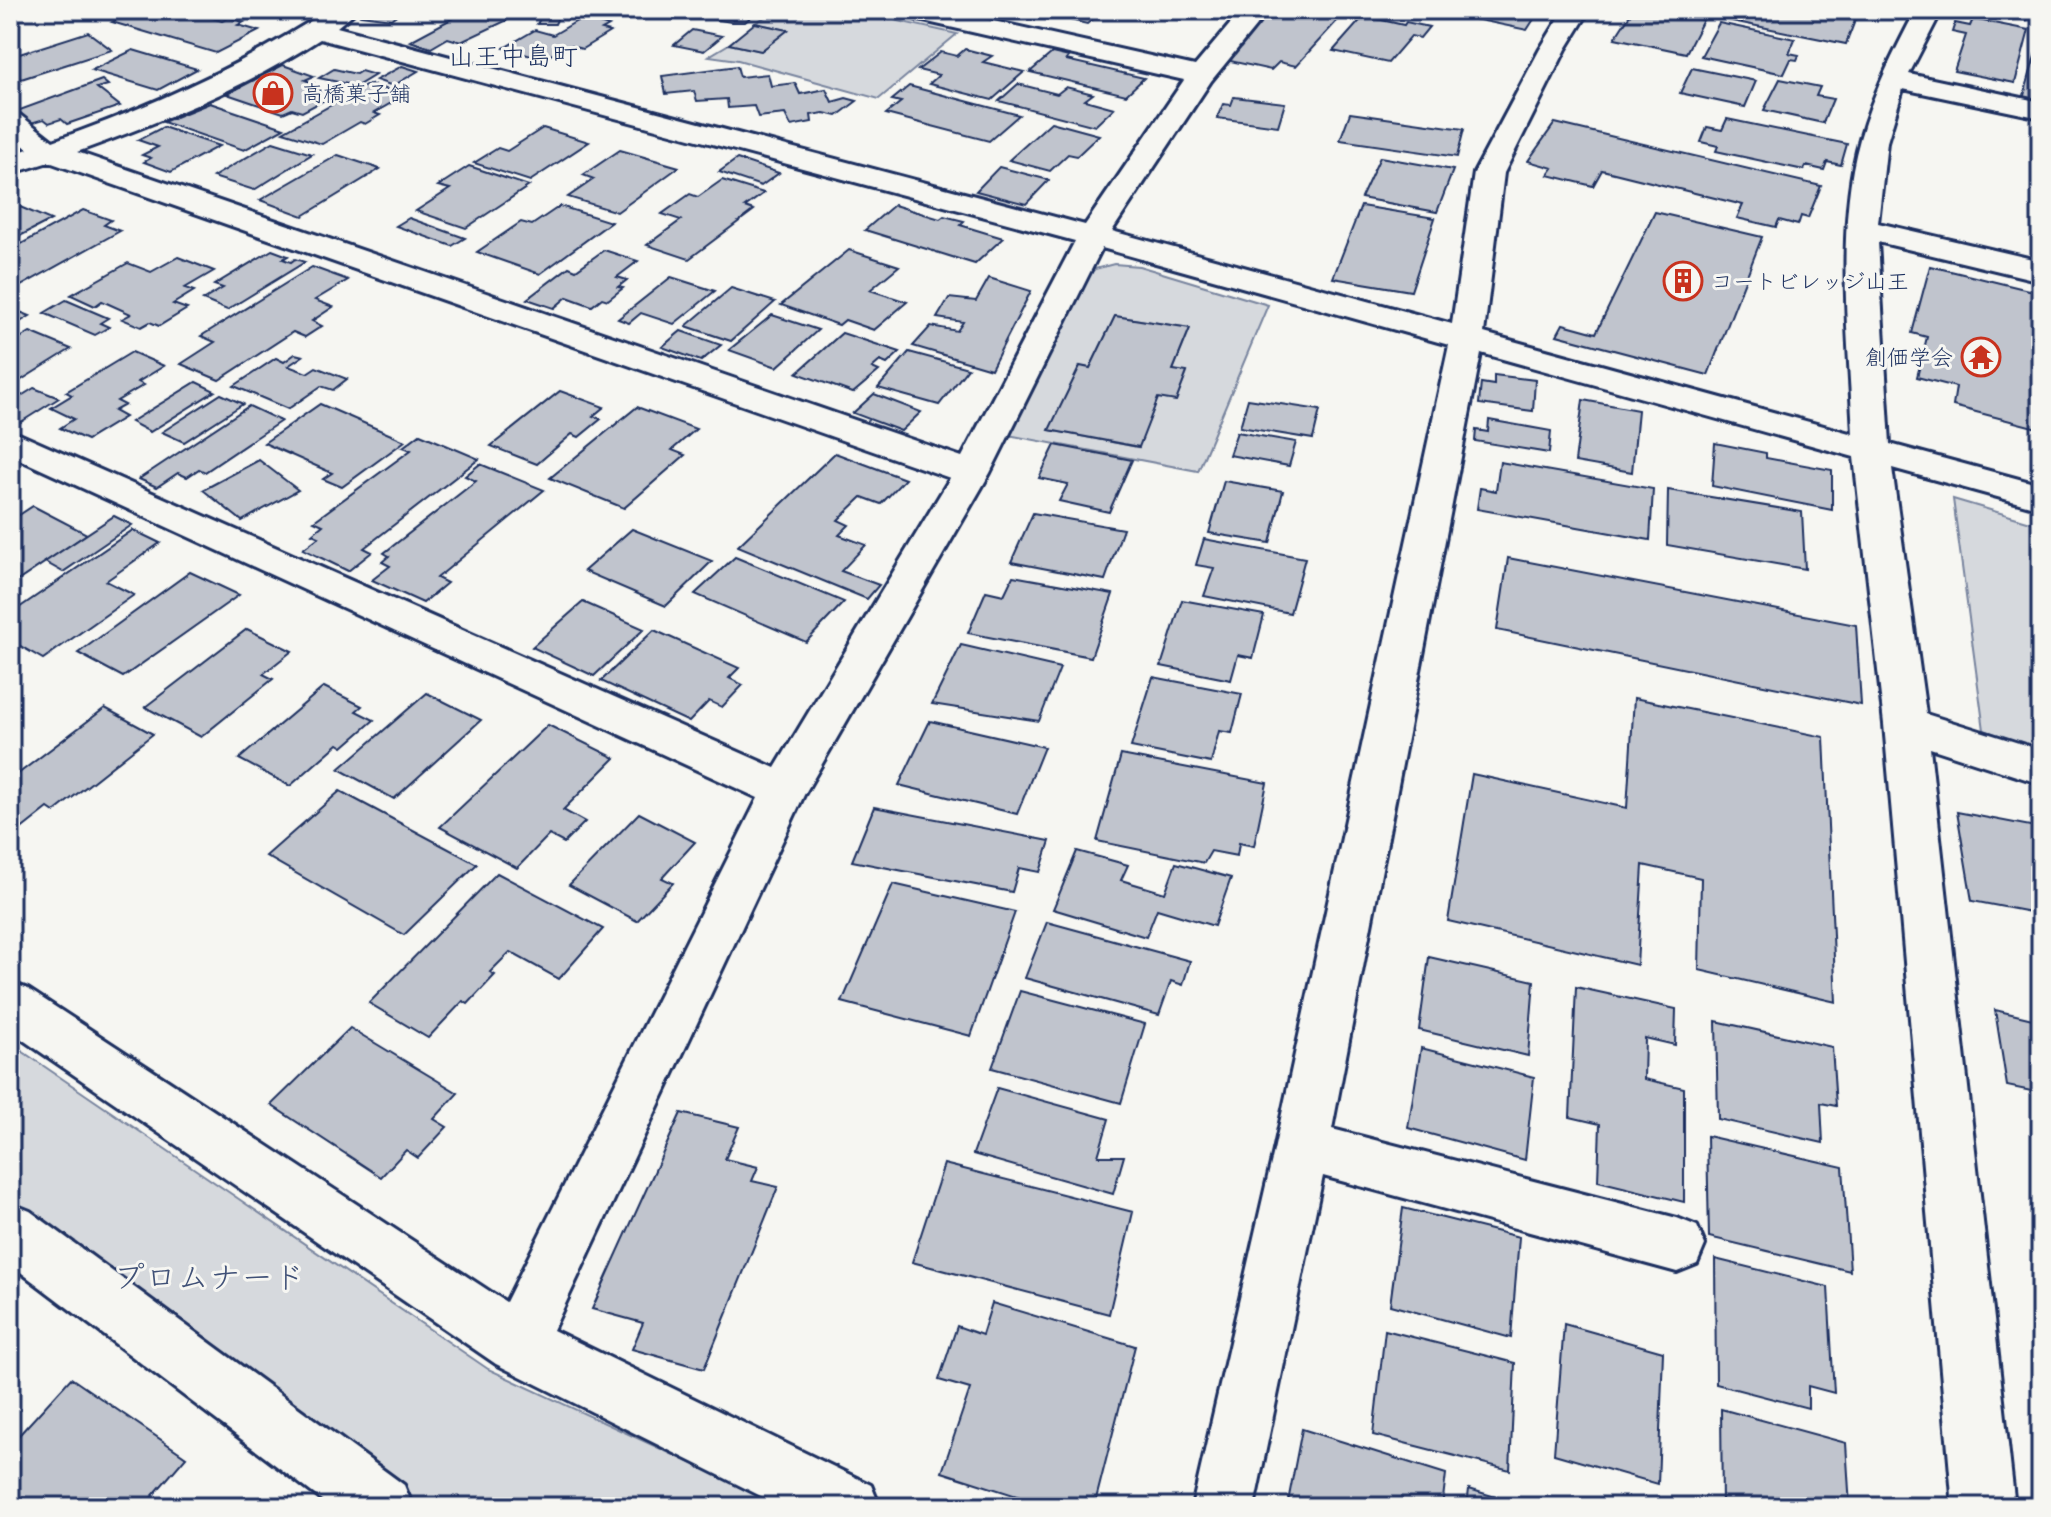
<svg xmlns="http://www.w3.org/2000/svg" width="2051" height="1517" viewBox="0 0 2051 1517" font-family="Delius,'Klee One',sans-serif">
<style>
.green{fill:#d6d9dd;stroke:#78849e;stroke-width:2;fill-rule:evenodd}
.building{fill:#c0c4cd;stroke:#1b2f5e;stroke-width:2}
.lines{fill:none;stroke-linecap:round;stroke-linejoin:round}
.street-casing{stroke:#1b2f5e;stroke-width:6}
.street{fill:#f6f6f2;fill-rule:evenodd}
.labels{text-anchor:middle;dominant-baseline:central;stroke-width:6;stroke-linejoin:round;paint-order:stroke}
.far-poi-label{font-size:22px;fill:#1b2f5e;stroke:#f6f6f2;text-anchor:start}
.far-quarter-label{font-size:26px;fill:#1b2f5e;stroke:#f6f6f2}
.near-park-label{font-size:32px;fill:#405177;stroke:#f6f6f2}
</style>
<rect width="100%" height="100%" fill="#f6f6f2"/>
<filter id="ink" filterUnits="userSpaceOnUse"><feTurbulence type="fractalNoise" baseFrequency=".0125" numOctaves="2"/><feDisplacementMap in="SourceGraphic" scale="16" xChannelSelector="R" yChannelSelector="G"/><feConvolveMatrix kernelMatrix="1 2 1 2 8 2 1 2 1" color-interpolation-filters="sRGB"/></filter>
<g filter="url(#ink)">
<!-- green -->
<g class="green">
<polygon points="776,10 849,10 957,34 879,99 738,60 709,56 729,44 761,51 787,30 755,23"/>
<path d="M1114,264l25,2 129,39 -70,166 -190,-36 78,-159 9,-7zM1115,316l75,12 -17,42 14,3 -11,28 -18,-3 -20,49 -88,-17 30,-63 10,1z"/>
<polygon points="1953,499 2041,525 2041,750 1984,730"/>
<polygon points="10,1043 488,1369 786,1507 416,1507 156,1339 10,1222"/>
</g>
<!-- building -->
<g class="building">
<polygon points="137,10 185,10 222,21 229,18 244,22 238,25 259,31 216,53 112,22"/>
<polygon points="368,10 414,10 409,14 399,13 391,19 361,15"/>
<polygon points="468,10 495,10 516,16 461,42 448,38 431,48 410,41"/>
<polygon points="545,10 594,10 585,15 560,13 555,24 537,24"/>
<polygon points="759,10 745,22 731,22 703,17 708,13 698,11"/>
<polygon points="1049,10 1104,10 1087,24 1044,14"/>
<polygon points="1268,10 1347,10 1296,66 1279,62 1271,70 1221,59"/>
<polygon points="1431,10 1521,10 1519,12 1536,16 1527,30"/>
<polygon points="1633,10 1654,10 1703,20 1686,53 1615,38"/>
<polygon points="1677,10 1859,10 1846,44"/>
<polygon points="1973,10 2029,10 2026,20"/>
<polygon points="1364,16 1404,25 1406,22 1429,27 1420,38 1411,36 1388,63 1333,51"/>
<polygon points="582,18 609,26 602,30 610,32 582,49 571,46 541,59 504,48 535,30 553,35"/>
<polygon points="1973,19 2029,30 2015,83 1954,71 1966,35 1952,32 1955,23 1970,26"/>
<polygon points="755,23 788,30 761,51 729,44"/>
<polygon points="1719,23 1795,39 1789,53 1799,55 1797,60 1791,59 1784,74 1701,56"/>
<polygon points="692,30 722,36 704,51 674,45"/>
<polygon points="88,32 112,50 21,79 15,73 10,75 10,57"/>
<polygon points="965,49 992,56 983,62 1024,72 992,100 929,84 939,75 918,70 941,52 957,56"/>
<polygon points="2037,49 2041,50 2041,102 2023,99"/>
<polygon points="133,50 197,69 158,90 92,70"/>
<polygon points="1052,53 1069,57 1066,60 1144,78 1126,95 1030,72"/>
<polygon points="283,65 314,76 305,80 313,83 308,86 334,95 302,112 292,109 283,113 227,94"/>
<polygon points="402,66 418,71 393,86 376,80"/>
<polygon points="737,66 740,77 768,74 771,86 795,83 800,94 826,89 832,102 846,98 857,101 837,116 824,113 811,115 812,122 791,126 785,114 758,117 754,106 728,108 727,99 697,101 694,91 666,94 662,76"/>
<polygon points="1692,68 1756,81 1745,107 1680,93"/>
<polygon points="334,69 356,74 361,71 375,75 357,86 319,78"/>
<polygon points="1780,79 1820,87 1816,96 1833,99 1823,123 1764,110"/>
<polygon points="102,80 108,85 97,88 120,106 67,124 61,119 49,123 44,119 31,123 17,111"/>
<polygon points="369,84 405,95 374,113 380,115 365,124 360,122 322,144 283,132"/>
<polygon points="1018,84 1057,94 1066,87 1093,94 1085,100 1114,108 1095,126 999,101"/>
<polygon points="909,86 1019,115 989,141 886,114 901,102 892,100"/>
<polygon points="1234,97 1285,103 1278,126 1217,118 1223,104 1231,105"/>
<polygon points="210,103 284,128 244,150 163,122"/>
<polygon points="1350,113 1464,129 1457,157 1340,140"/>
<polygon points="1727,119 1847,144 1841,165 1827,162 1824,170 1806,166 1804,170 1716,151 1718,146 1701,142 1707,127 1722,130"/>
<polygon points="1051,122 1099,135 1077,156 1068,154 1050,171 1009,160"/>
<polygon points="1555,123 1821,186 1808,218 1801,216 1798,225 1779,220 1776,227 1737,218 1743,205 1602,170 1593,186 1548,175 1553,168 1528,161"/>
<polygon points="163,127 219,146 171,172 144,162 151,158 142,155 158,147 138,140"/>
<polygon points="543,128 589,142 530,181 474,163 498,148 507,151"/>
<polygon points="273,142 312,154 254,190 213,177"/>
<polygon points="620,150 679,167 617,212 568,197 594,179 583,175"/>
<polygon points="338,155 380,169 303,216 260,200"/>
<polygon points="1380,157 1453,170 1437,212 1361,198"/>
<polygon points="737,159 779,173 761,186 719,172"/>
<polygon points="469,166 529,186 466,228 416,211 450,189 438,186"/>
<polygon points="999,167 1049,180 1026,204 976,191"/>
<polygon points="722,180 764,193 745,207 754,210 689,259 647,245 681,220 662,214 690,194 698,197"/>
<polygon points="894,205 940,219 944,216 964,221 960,225 1003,238 975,264 865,230"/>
<polygon points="560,206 611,222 540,274 477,252 521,222 532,225"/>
<polygon points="1361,206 1435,218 1411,291 1333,278"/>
<polygon points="20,207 51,220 10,241 10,212"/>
<polygon points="83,210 111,220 104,225 120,231 10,292 10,250"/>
<polygon points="1655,212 1762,237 1708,375 1557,335 1563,324 1596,333"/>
<polygon points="409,218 465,238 452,246 396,226"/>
<polygon points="272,250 288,256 283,259 291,262 295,259 305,262 227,310 203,300 223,288 214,285"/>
<polygon points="604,250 638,261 617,277 627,280 618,287 623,288 608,300 602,298 592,306 567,297 554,308 527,299 569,267 576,270"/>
<polygon points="849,250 899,266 870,290 907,302 874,330 845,320 839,325 781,305"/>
<polygon points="178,257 214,271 185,288 194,291 173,304 187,309 159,326 150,322 141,327 122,319 131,314 102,301 95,306 71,295 128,263 151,272"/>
<polygon points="1930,266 2041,293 2041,429 1953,406 1956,387 1917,377 1927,337 1912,333"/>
<polygon points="312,267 348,280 315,300 333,307 312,321 322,326 305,337 293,332 219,380 181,364 215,342 201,336"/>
<polygon points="671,277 715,291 674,324 641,313 629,323 618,319"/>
<polygon points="989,278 1031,291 991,369 913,346 931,326 957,331 963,322 937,318 949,298 976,301"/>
<polygon points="731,288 775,302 731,341 686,326"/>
<polygon points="66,300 108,318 100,323 109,327 95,335 44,313"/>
<polygon points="10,308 30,316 10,328"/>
<polygon points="772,315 818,330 777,367 729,350"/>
<polygon points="1115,316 1190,328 1173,370 1187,372 1176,401 1158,398 1139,447 1049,430 1080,366 1090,368"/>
<polygon points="681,331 721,345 701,361 662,347"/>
<polygon points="30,332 71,349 10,387 10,344"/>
<polygon points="842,333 900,352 887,364 880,361 872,368 879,371 853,393 797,373"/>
<polygon points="132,352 164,366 138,382 144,385 117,401 125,405 114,411 125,417 87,440 60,428 74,419 51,408 72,395 66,392"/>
<polygon points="909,352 968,368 939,405 878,388"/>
<polygon points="295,354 303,356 288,366 307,373 316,367 347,379 333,390 321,386 288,409 234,386 276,358 284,362"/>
<polygon points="1494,375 1535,380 1533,411 1479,404 1481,383 1494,385"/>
<polygon points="196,382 215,391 150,432 131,422"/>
<polygon points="34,388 59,398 21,422 10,418 10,403"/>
<polygon points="560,391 604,407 593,416 601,419 579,437 572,434 537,464 491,446"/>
<polygon points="221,394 243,404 184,442 162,432"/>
<polygon points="874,394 921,412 901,431 853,413"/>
<polygon points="1248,399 1320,410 1313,439 1240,427"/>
<polygon points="1583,400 1638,410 1632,472 1575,462"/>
<polygon points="320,404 405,441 342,487 323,479 332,473 264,443"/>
<polygon points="249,406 281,421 205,472 199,469 187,477 178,473 157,487 139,479"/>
<polygon points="637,407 696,429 672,450 685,455 624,508 550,478"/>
<polygon points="1489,420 1551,431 1549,453 1475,441 1476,430 1488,432"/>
<polygon points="1237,432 1296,442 1289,466 1229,455"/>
<polygon points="420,434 479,459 364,548 372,552 348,571 303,549 319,537 312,534 323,525 314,521 411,450 403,447"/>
<polygon points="1715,443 1766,453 1766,458 1832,470 1832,510 1712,486"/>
<polygon points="1055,445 1132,460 1109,512 1059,501 1068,484 1039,478"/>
<polygon points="835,453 905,479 881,504 862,497 838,520 849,525 839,535 866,545 841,571 879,585 867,599 738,546"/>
<polygon points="259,460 298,490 242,521 203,490"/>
<polygon points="1500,462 1653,489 1650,540 1477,509 1480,488 1496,491"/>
<polygon points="480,464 544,490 437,578 447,583 423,603 372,580 390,566 382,562 389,556 384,553 476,481 465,476"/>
<polygon points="1224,481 1283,491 1270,543 1209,533"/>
<polygon points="1668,490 1802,512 1805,569 1667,545"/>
<polygon points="33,506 87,534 10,586 10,521"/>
<polygon points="1033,513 1123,529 1105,580 1011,562"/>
<polygon points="114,516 132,525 63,572 45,562"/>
<polygon points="632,529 712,561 666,606 584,571"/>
<polygon points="133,530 160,543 106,581 134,595 43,659 10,640 10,614"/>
<polygon points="1204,539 1305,558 1290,613 1204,596 1214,568 1196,565"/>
<polygon points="735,557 844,602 806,642 695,594"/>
<polygon points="1508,558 1856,625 1861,705 1497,630"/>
<polygon points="190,572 239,595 123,677 78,653"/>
<polygon points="1013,576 1113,594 1091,657 968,633 986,591 1004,595"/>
<polygon points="1182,600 1264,615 1253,658 1238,655 1231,680 1161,666"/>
<polygon points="583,602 644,629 594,676 532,647"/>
<polygon points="247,629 292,651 263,674 273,679 201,737 145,707"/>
<polygon points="654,630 739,668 729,678 743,685 722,707 709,701 689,722 601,681"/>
<polygon points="961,645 1060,668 1039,721 932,704"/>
<polygon points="1153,677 1242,694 1232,733 1219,731 1211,763 1131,747"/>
<polygon points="324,687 362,706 356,711 374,720 343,747 338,744 290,786 239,759"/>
<polygon points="427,693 481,720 394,799 339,769"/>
<polygon points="1634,698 1824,737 1836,1002 1699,970 1701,878 1643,865 1637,965 1448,921 1472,774 1627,808"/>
<polygon points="105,708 153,734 54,812 48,808 10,838 10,780"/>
<polygon points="930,721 1044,747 1017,814 899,785"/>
<polygon points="548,725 615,758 563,810 585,822 564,843 549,835 517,868 440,827"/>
<polygon points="1121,755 1267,783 1254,846 1239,843 1237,856 1211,851 1204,863 1097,841"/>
<polygon points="340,791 477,864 404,935 266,856"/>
<polygon points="874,807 1050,841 1040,872 1019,868 1012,892 852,861"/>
<polygon points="1957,812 2041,828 2041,914 1972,901"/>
<polygon points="639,813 695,842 662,878 673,883 637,921 569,885"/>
<polygon points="1077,851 1128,865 1121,880 1165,893 1176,863 1231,878 1214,926 1157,909 1146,937 1053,909"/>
<polygon points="497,873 603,929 559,979 510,952 490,972 495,975 468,1004 463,1001 428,1038 369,1003"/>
<polygon points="893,884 1015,912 971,1036 842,1002"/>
<polygon points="1047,922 1190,961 1183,985 1171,981 1159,1015 1025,978"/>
<polygon points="1429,957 1534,981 1528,1056 1419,1030"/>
<polygon points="1576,987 1676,1009 1675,1045 1645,1038 1644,1079 1684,1088 1684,1202 1598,1181 1600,1124 1570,1117"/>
<polygon points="1020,991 1145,1024 1121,1103 992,1068"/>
<polygon points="1995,1010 2041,1021 2041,1093 2007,1086"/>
<polygon points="1716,1021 1832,1047 1836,1106 1821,1103 1823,1143 1718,1119"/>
<polygon points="350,1028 458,1093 434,1119 447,1127 418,1158 406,1150 381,1177 271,1105"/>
<polygon points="1421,1048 1534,1077 1525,1160 1408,1128"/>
<polygon points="997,1088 1109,1119 1098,1156 1124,1156 1113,1194 973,1154"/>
<polygon points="681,1113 739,1127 725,1159 758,1167 752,1181 778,1187 704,1369 632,1349 643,1323 592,1309"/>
<polygon points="1707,1136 1843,1167 1850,1271 1709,1237"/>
<polygon points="944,1164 1133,1212 1109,1314 912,1262"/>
<polygon points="1403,1208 1519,1237 1511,1338 1390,1305"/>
<polygon points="1715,1259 1828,1287 1834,1393 1808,1386 1808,1408 1716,1384"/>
<polygon points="992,1303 1135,1346 1094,1507 1051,1507 942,1472 970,1389 939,1380 957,1326 982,1335"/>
<polygon points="1564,1324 1663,1352 1658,1484 1554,1454"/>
<polygon points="1385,1330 1515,1363 1510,1470 1373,1435"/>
<polygon points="71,1378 186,1457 143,1507 10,1507 10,1445"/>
<polygon points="1721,1409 1846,1443 1850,1507 1722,1507"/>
<polygon points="1302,1429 1446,1474 1442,1507 1287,1507"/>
<polygon points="1469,1489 1529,1507 1467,1507"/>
</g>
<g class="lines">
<defs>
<g id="street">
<path d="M328,10h24l2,3 -17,14 748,198 99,-145 -274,-62 -9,-3 -4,-5h47l251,56 47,-56h27l-58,71 -99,150 340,93 22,-151 66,-124 24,-39h26l-24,39 -62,124 -20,160 369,101c-4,-91 -18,-208 7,-295 13,-46 34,-87 56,-129h26l-33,64 132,28v16l-138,-29 -16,53 -9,81 163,38v20l-163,-39 12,202 151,41v24l-149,-41 34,246 115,36v34l-111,-36 85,759h-62l-69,-783 -30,-267 -373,-104 -149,776 345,89 20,8 8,19 -8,19 -20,8 -354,-96 -69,331h-62l83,-361 174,-801 -347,-97 -112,225 -186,322 -251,535 318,155 9,22h-97l-287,-143 -486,-333v-49l18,7 478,313 252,-504 -748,-343v-25l765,338 175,-290 -901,-316 -39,12v-19l18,-6 -18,-14v-22l10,2 33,26c97,-34 189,-75 275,-131zM320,39l755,202 -113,216 -885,-305c83,-30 168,-64 243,-113z"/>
<polygon points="10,1203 30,1211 404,1485 413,1507 331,1507 10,1264"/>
</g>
</defs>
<!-- street casing -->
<use href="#street" class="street-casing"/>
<!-- street -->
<use href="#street" class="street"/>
</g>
</g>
<!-- icons -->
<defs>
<symbol id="shop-ring" viewBox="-11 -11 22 22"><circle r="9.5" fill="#f6f6f2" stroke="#c8321e" stroke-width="1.5"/><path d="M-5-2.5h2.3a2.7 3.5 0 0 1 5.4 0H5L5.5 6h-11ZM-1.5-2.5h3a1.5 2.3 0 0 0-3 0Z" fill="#c8321e"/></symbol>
<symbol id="building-ring" viewBox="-11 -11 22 22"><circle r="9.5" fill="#f6f6f2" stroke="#c8321e" stroke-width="1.5"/><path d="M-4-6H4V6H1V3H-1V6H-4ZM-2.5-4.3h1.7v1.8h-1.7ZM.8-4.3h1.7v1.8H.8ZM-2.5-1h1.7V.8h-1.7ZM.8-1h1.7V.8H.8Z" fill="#c8321e"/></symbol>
<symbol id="temple-ring" viewBox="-11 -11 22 22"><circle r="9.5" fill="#f6f6f2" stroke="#c8321e" stroke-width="1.5"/><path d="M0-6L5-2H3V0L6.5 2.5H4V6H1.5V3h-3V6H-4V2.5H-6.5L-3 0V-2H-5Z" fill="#c8321e"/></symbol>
</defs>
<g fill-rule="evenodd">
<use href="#shop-ring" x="251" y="71" width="44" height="44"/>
<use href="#building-ring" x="1661" y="259" width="44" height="44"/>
<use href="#temple-ring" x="1959" y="335" width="44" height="44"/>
</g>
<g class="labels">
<!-- far-poi labels -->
<g class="far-poi-label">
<text x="301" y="93">高橋菓子舗</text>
<text x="1711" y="281">コートビレッジ山王</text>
<text x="1953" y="357" text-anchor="end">創価学会</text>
</g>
<!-- far-quarter labels -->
<g class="far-quarter-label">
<text x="513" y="55">山王中島町</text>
</g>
<!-- near-park labels -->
<g class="near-park-label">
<text x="209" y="1276">プロムナード</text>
</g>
</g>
<!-- margin -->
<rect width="2051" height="1517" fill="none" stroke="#f6f6f2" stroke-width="40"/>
<rect x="20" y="20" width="2011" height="1477" fill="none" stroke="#1b2f5e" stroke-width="3" filter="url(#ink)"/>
</svg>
